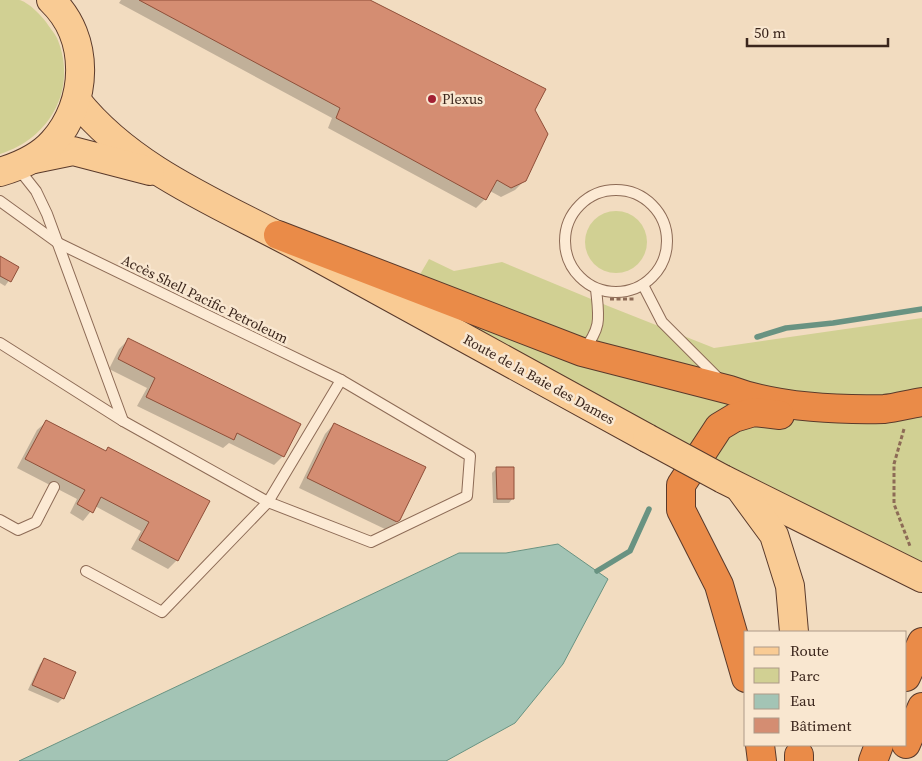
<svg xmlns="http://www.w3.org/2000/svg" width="922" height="761" viewBox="0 0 922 761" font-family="'Source Serif 4',serif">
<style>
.green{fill:#d1d093}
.water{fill:#a3c4b5;stroke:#699382}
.shadow{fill:#0003}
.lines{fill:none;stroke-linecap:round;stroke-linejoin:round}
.stream{stroke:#699382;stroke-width:5.5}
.building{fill:#d48d72;stroke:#8f4f39}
.lane-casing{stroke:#8d6b56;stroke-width:12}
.primary-casing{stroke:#5a3a2b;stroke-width:30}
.highway-casing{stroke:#5a3a2b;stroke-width:30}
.path{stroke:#8d6b56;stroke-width:3;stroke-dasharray:4 2.5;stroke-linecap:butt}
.lane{stroke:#fcead4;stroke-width:10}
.primary{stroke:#f9cb94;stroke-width:28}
.highway{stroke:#ea8b48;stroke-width:28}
.primary-bridge-casing{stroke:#5a3a2b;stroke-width:30;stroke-linecap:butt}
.primary-bridge{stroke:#f9cb94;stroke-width:28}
.poi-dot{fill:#a22033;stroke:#f9e7d0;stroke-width:2}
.labels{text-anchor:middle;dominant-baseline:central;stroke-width:5;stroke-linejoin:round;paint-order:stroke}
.poi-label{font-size:14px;fill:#3b261c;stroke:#f9e7d0;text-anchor:start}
.street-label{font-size:14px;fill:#3b261c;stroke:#f9e7d0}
</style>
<rect width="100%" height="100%" fill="#f2dcc0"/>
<!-- green -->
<g class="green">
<path d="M0,0c6,0 13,0 19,0 8,1 22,15 27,22 3,5 8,10 11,16 21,50 -6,100 -57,116z"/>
<circle cx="616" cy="242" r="31"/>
<polygon points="429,259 454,271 502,262 608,306 714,348 922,318 922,566 812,511 408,295"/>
</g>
<!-- water -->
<polygon class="water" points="558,544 608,579 563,664 515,723 446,761 19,761 459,553 506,553"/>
<!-- shadow -->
<g class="shadow">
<polygon points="121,0 367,0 534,110 525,180 515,190 501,197 490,191 485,199 476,208 328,128 332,118 119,3"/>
<polygon points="0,257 18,268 5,286 0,283"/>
<polygon points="129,339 283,456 274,465 229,443 223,448 137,406 147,388 109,369 119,349"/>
<polygon points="46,422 105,452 108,449 177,560 168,569 131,549 141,531 95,506 83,521 70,513 77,499 17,468 37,430"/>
<polygon points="334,424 399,520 389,529 387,530 299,488 325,434"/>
<polygon points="497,468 513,498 509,503 493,503 492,473"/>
<polygon points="44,660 63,698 58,703 28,690 40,664"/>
</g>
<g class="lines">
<!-- stream -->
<g class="stream">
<polyline points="757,337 786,328 833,323 922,309"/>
<polyline points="597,571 630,551 649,509"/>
</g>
</g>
<!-- building -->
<g class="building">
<polygon points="139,0 370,0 546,89 535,110 548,134 526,181 511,188 497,180 486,200 336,118 340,108"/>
<polygon points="0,256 19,267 11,282 0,276"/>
<polygon points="128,338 301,424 284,457 237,433 234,440 146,397 155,378 118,359"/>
<polygon points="46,420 106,451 108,447 210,501 178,561 139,540 149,522 101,497 93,513 77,504 85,490 25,459"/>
<polygon points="334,423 426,467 400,520 397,522 307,478"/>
<polygon points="496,467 514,467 514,499 497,499"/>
<polygon points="44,658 76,672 64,699 32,685"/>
</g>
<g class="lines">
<defs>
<g id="lane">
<polyline points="17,167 36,191 47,214 123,421"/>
<circle cx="616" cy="241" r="51"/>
<polyline points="0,201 58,243 341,380 470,456 467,496 371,542 268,502 123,421 0,343"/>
<polyline points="643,285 662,322 720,380"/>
<path d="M583,351c19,-24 16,-33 13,-62"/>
<polyline points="0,520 18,530 36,522 54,487"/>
<polyline points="86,571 162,612 268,502 341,380"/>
</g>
<g id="primary">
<path d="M77,101c56,70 145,104 222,146 116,64 232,127 348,191"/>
<polyline points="34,159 73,151 150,171"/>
<path d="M0,172c20,-6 39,-14 53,-30 35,-39 38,-104 -2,-142"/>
<polyline points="723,479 922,578"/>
<polyline points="741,490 774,535 790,586 794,632"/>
</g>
<g id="highway">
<path d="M278,235l304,117 148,38c45,17 106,20 154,19 12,-1 25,-5 38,-7"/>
<polyline points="906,677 922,642"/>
<polyline points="746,678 719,585 681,510 681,485 719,427 734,418 754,412 780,415"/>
<polyline points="906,744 922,707"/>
<polyline points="760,745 762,761"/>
<polyline points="799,755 799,761"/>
<polyline points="873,761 879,745"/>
</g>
</defs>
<!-- lane casing -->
<use href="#lane" class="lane-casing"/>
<!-- primary casing -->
<use href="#primary" class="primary-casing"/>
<!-- highway casing -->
<use href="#highway" class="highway-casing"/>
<!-- path -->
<g class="path">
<polyline points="610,299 636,299"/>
<polyline points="904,429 894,464 894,504 910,546"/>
</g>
<!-- lane -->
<use href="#lane" class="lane"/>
<!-- primary -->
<use href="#primary" class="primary"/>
<!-- highway -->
<use href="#highway" class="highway"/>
<defs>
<polyline id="primary-bridge" points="647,438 723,479"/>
</defs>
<!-- primary-bridge casing -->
<use href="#primary-bridge" class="primary-bridge-casing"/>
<!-- primary-bridge -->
<use href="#primary-bridge" class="primary-bridge"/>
</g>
<!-- markers -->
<circle class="poi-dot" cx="432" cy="99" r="5"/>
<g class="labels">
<!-- poi labels -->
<g class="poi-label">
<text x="442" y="99">Plexus</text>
</g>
<!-- street labels -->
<g class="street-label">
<text transform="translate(205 299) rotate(26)">Accès Shell Pacific Petroleum</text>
<text transform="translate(539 379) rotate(29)">Route de la Baie des Dames</text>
</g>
</g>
<!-- legend -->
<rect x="744" y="631" width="162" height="115" fill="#f9e7d0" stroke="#ad9a88"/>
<rect x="754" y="647" width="25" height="8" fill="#f9cb94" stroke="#ad9a88"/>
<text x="790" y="656" font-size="15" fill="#3b261c">Route</text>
<rect x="754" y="668" width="25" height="15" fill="#d1d093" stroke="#ad9a88"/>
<text x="790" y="681" font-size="15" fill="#3b261c">Parc</text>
<rect x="754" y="694" width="25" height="15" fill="#a3c4b5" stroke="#ad9a88"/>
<text x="790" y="706" font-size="15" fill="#3b261c">Eau</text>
<rect x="754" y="718" width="25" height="15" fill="#d48d72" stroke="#ad9a88"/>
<text x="790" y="731" font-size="15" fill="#3b261c">Bâtiment</text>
<!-- scale -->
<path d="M747 38v8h141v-8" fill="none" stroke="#3b261c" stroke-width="2.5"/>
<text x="754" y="38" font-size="15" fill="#3b261c" stroke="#f9e7d0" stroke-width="4" paint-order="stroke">50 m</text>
</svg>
